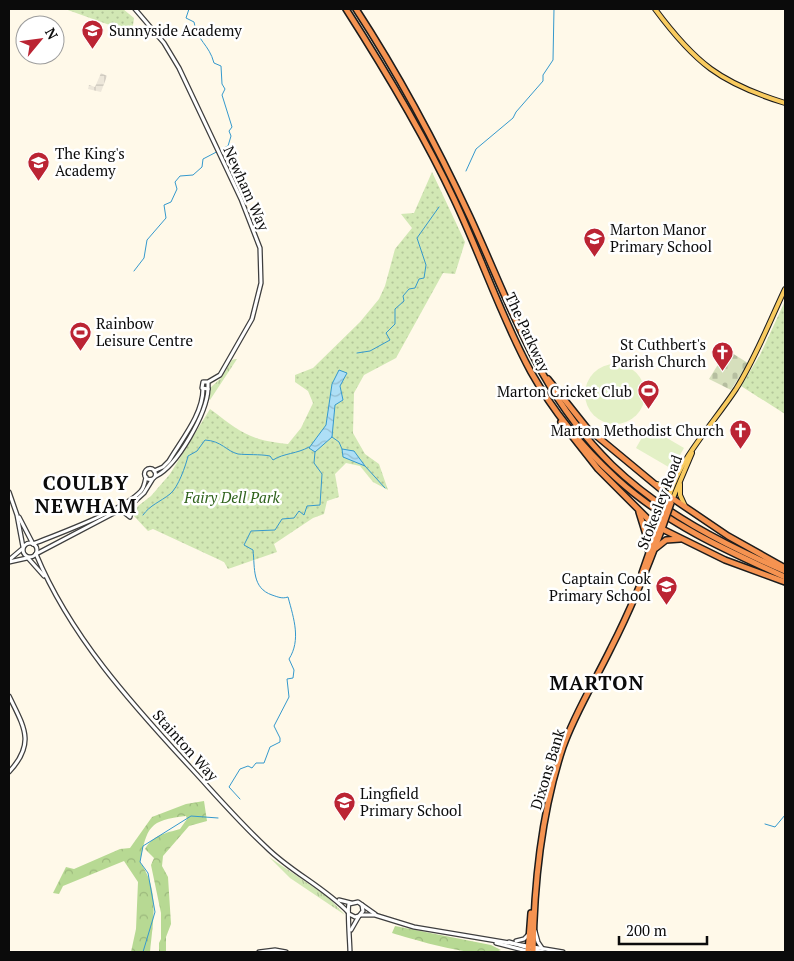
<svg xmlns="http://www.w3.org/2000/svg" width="794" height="961" viewBox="0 0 794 961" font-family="'PT Serif',serif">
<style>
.grass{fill:url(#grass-tufts)}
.forest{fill:url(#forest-crowns)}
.cemetery{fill:url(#cemetery-stones)}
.park{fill:url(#park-dots)}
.pitch{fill:#e3f0c6}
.plaza{fill:url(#plaza-grid)}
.water{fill:url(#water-waves);stroke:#3599cd}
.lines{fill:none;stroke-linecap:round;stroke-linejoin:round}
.stream{stroke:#3599cd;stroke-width:1}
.minor-casing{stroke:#3e3e3e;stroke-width:5.5}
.major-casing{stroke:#1c1c1c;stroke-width:6}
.highway-casing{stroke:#1c1c1c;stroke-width:8}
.minor{stroke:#fff;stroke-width:3}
.major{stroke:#f9cb5f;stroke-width:4}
.highway{stroke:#f59351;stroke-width:5}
.highway-bridge-casing{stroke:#1c1c1c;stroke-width:8;stroke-linecap:butt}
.highway-bridge{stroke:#f59351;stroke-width:5}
.labels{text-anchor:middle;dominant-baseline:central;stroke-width:5;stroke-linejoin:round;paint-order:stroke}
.poi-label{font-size:15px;fill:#0b0b0b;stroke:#fff;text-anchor:start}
.street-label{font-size:15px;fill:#0b0b0b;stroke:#fff}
.park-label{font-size:15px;font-style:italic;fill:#2f621c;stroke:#fff}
.district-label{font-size:20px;font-weight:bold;letter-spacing:1px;fill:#0b0b0b;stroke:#fff}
</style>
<defs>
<pattern id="grass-tufts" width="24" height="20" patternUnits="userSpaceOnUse" patternTransform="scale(1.25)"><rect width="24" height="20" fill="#d2e8b4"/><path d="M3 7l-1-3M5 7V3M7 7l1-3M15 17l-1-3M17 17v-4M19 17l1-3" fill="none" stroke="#b3c699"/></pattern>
<pattern id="forest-crowns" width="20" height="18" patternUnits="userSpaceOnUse" patternTransform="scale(1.25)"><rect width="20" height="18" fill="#b7d993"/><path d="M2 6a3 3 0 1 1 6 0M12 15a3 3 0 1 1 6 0" fill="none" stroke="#9cb97d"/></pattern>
<pattern id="cemetery-stones" width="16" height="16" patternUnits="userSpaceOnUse" patternTransform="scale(1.25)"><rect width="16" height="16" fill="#d6dfbc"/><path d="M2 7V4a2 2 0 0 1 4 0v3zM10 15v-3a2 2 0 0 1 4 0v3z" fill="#b6bea0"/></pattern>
<pattern id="park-dots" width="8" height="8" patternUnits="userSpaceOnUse" patternTransform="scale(1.25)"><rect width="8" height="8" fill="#d2e8b4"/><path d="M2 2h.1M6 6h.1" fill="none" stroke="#b3c699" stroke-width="1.8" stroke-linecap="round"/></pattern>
<pattern id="plaza-grid" width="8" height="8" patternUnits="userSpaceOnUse" patternTransform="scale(1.25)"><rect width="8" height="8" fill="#ede7da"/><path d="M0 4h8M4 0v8" fill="none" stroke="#cac5ba"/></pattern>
<pattern id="water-waves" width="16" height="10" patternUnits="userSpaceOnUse" patternTransform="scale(1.25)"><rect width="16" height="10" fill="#aedff6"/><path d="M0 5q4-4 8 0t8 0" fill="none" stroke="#94bed2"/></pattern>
</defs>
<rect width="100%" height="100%" fill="#fff9e9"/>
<!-- grass -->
<g class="grass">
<polygon points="235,359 237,359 210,400 208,397 210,388 221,378 232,360"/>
<polygon points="269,857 328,897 345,915 290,878"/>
</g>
<!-- forest -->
<g class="forest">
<path d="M204,801l3,20 -18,5 -26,30 -1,10 6,11 3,47 -5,13v15h-7v-9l2,-4v-26l-10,-48 3,-7 -9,-9c8,-14 21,-16 35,-20l7,-10 -1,-3c-37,4 -39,11 -46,46 20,28 13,59 10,90h-19l5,-23 2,-47 -14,-21 -61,25 -4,8 -6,-1 13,-26 8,2 46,-20 10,-1 22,-31 34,-13z"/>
<path d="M395,926l96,19 10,5c-22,10 -85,-10 -109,-17z"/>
</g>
<!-- cemetery -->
<polygon class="cemetery" points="727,350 748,363 731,390 709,379"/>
<!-- park -->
<g class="park">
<polygon points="65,9 123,9 134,18 132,33"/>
<path d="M432,172l33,70 -10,32 -12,-1 -47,85 -32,17 -10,18 -1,40 12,21 14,10 9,26 -15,-8 -13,-16 -14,-3 -11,11 4,23 -12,4 -3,13 -11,4 -39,26 3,8 -49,17 -4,-7 -71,-33 -5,2 -15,-16 5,-9 13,-10 19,-22 40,-65c31,23 38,31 78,35l13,-16 12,-25 -5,-12 -13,-9v-7l18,-7 47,-46 19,-23 6,-13 10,-37 17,-21 -11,-14 13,-1z"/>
<polygon points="785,301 785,414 741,386 760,355"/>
</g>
<!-- pitch -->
<g class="pitch">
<circle cx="615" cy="394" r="30"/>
<polygon points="648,427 684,448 672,469 636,448"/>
</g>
<!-- plaza -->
<polygon class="plaza" points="101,73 107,76 101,92 88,89 89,85 95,87"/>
<!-- water -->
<g class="water">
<polygon points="339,370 347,373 340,386 343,400 335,405 332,437 315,452 309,448 326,425 332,384"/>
<polygon points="342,449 354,451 365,466 343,457"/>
</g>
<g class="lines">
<!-- stream -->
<g class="stream">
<polyline points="466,171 476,149 513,118 516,112 543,81 543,75 553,60 554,9"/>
<path d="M134,271l10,-13 3,-18 19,-22 -2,-13 7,-3 6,-13 -2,-7 5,-6 13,-1 9,-8 1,-8 25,-13 3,-10 -2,-5 3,-4 -10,-32 3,-6 -3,-5 -1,-18 -7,-3c-5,-19 -17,-22 -20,-41l-8,-4 3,-9"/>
<polyline points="357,353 370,351 390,340 386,333 395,324 395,309 404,301 403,296 409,289 415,288 419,279 424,278 426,265 417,238 439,207"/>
<polyline points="332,437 339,442 342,449"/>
<polyline points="365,466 385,488"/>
<path d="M143,515c7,-10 17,-13 27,-21 8,-6 16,-29 18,-38l9,-5 8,-11c17,1 21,11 33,14 8,1 22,0 32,2l3,4c11,-7 24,-6 36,-13"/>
<path d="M240,799l-11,-12 11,-18 8,-3 4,2 4,-5h8l6,-16 10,-5v-4l-6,-12 15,-29 -2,-18 6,-1 1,-8 -5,-11c12,-19 5,-40 -1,-62 -6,2 -10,0 -16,-2 -20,-7 -17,-26 -19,-45l-9,-5 7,-14 24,-1 7,-11 12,-1 5,-7 5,4 3,-9 13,-1 2,-31 -8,-11 1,-11"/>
<polyline points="765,824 775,827 785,815"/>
<polyline points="143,952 155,912 148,873 140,862 143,846 191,816 218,818"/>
</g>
<defs>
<g id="minor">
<polyline points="135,9 164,43 179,68 241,199 260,248 261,283 252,319 220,375 208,382 203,382 202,388 208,389 208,382"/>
<circle cx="150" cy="474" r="5.5"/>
<path d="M154,471l9,-4 6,-6c13,-22 34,-47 34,-72"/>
<path d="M156,476c21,-10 51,-63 52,-87"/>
<polyline points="9,492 17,515 23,547"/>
<polyline points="121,510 130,517 133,504"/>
<polyline points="19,517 33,544"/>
<circle cx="30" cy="550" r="7"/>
<path d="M33,544c25,-10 91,-34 108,-53 3,-3 4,-9 5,-14"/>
<path d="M36,554c34,82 95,149 154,213 25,27 49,55 76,80 25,25 58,40 82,65"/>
<polyline points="36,554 133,503 144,493 152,480"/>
<polyline points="28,558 44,576"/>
<polyline points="9,560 22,549"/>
<polyline points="9,562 27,558"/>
<path d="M9,696c15,31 27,47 0,76"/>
<polyline points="339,900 351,903"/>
<polyline points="349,914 355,917 359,916 363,911 362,905"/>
<polyline points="361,915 375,915 414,927 563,952"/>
<polyline points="351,930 359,916"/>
<polyline points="535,931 538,942 542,948"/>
<polyline points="516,941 524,939 528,935"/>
<polyline points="509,942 529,948"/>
<polyline points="496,943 531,952"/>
<polyline points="532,949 544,952"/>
<polyline points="259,952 275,950 286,952"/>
<path d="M350,952c0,-8 -3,-43 -1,-48l9,-2 17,12"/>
</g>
<g id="major">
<path d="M655,9c40,54 65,74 130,94"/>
<polyline points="656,484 666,486 673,483"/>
<polyline points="680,484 680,495 685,506"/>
<path d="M669,496c13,-41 44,-72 67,-107 20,-32 33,-66 49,-100"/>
<polyline points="673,498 692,453"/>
</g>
<g id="highway">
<path d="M346,9c39,61 77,124 108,190 27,57 47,118 77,173 22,39 52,76 85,106 49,45 109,72 169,99"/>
<path d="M356,9c43,66 81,137 114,208 42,91 68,176 142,248 50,48 111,79 173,106"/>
<polyline points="548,379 587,428 669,496 728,536 785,568"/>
<polyline points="561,422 598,469 654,525 725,560 785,582"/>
<polyline points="639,512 647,538 648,550"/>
<polyline points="656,548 666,540 680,539"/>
<polyline points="642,573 659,524"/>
<polyline points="528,952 531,913"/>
<path d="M533,952c1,-69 8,-139 30,-205 12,-34 32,-66 48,-99 20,-39 37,-81 52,-122"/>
</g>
</defs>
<!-- minor casing -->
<use href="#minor" class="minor-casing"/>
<!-- major casing -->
<use href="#major" class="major-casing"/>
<!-- highway casing -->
<use href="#highway" class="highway-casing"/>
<!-- minor -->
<use href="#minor" class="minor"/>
<!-- major -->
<use href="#major" class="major"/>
<!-- highway -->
<use href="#highway" class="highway"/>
<defs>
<g id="highway-bridge">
<polyline points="659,524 668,501"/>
<polyline points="663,526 671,503"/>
</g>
</defs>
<!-- highway-bridge casing -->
<use href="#highway-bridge" class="highway-bridge-casing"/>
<!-- highway-bridge -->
<use href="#highway-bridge" class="highway-bridge"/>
</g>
<!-- icons -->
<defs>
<symbol id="school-pin" viewBox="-11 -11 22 30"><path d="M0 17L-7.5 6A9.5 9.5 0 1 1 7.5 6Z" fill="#bb2433" stroke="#fff"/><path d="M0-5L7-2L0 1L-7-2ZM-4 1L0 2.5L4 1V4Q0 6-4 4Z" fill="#fff"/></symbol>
<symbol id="stadium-pin" viewBox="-11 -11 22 30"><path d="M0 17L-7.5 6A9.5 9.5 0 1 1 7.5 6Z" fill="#bb2433" stroke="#fff"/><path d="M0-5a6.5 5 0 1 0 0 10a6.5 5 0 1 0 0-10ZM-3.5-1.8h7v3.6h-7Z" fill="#fff"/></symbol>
<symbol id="church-pin" viewBox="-11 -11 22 30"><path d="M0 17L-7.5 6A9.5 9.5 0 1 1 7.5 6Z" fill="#bb2433" stroke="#fff"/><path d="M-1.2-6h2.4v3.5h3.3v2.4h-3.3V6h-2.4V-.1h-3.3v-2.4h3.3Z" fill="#fff"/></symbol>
</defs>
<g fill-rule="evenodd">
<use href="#school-pin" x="80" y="18" width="25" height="34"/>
<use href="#school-pin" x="26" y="150" width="25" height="34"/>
<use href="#school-pin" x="582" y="226" width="25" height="34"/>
<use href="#stadium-pin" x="68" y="320" width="25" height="34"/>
<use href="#church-pin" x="710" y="340" width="25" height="34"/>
<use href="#stadium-pin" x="636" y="378" width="25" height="34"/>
<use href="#church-pin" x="728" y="418" width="25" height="34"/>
<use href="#school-pin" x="654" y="574" width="25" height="34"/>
<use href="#school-pin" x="332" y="790" width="25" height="34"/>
</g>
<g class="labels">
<!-- poi labels -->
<g class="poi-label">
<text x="109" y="30">Sunnyside Academy</text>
<text x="55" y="153">The King's<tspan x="55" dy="17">Academy</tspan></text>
<text x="610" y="229">Marton Manor<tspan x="610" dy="17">Primary School</tspan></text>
<text x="96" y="323">Rainbow<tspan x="96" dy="17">Leisure Centre</tspan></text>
<text x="706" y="344" text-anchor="end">St Cuthbert's<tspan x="706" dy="17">Parish Church</tspan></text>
<text x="632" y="391" text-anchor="end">Marton Cricket Club</text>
<text x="724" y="430" text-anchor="end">Marton Methodist Church</text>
<text x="651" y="578" text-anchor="end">Captain Cook<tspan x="651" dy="17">Primary School</tspan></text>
<text x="360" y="793">Lingfield<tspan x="360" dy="17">Primary School</tspan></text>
</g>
<!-- street labels -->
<g class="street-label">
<text transform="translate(247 188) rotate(66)">Newham Way</text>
<text transform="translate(528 332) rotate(65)">The Parkway</text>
<text transform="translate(659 502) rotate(-69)">Stokesley Road</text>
<text transform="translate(186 745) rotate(48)">Stainton Way</text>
<text transform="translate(547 769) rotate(-73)">Dixons Bank</text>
</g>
<!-- park labels -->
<g class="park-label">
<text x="232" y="497">Fairy Dell Park</text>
</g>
<!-- district labels -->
<g class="district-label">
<text x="86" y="482">COULBY<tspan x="86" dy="23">NEWHAM</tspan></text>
<text x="597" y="682">MARTON</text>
</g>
</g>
<!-- border -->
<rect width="794" height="961" fill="none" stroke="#0b0b0b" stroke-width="20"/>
<!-- north arrow -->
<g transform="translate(40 40) rotate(61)"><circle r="24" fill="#ffffff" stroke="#9d9d9d"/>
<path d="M0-4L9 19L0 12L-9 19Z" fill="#bb2433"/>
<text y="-8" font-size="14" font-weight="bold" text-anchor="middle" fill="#0b0b0b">N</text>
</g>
<!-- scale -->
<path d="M619 936v8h88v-8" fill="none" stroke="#0b0b0b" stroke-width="2.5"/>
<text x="626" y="936" font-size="15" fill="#0b0b0b" stroke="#ffffff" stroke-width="4" paint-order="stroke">200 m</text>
</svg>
